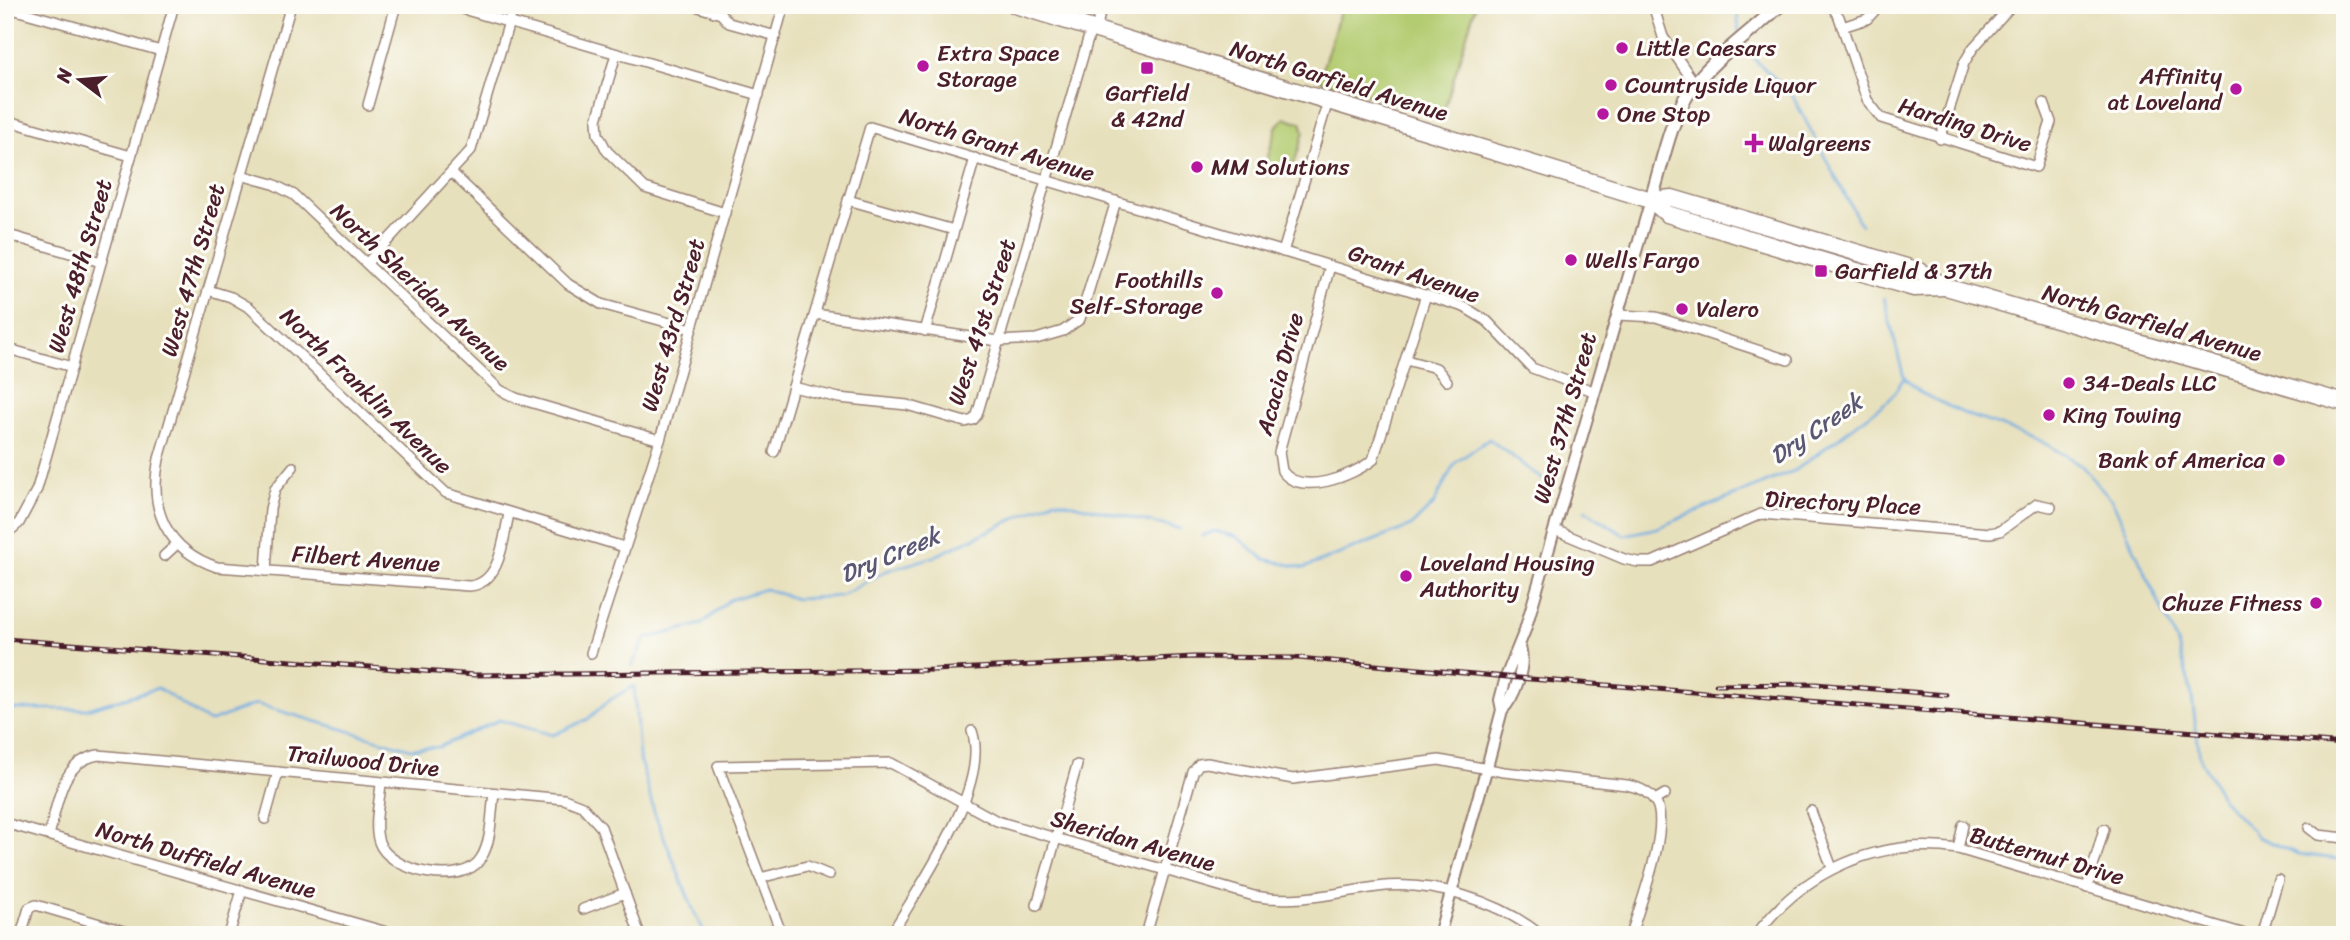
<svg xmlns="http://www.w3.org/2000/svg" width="2350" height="940" viewBox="0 0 2350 940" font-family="Sriracha,sans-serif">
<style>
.green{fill:#b4cc71;stroke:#7f764e;stroke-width:2}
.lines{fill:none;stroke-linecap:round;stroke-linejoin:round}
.stream{stroke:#70ace1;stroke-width:2.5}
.minor-casing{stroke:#988074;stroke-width:12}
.tertiary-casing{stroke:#988074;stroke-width:14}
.secondary-casing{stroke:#988074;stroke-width:16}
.trunk-casing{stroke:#988074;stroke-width:19}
.minor{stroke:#fff;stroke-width:9}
.tertiary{stroke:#fff;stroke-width:10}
.secondary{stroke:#fff;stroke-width:12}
.trunk{stroke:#fff;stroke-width:16}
.rail-casing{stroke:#4a1f2b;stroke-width:5}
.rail{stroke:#fdfcf7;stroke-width:2.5;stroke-dasharray:8;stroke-linecap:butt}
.poi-dot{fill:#b5179e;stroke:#fdfcf7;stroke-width:2.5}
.labels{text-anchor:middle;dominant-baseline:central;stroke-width:6;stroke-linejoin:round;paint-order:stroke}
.poi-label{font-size:23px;fill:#4a1f2b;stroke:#fdfcf7;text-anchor:start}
.street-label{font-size:23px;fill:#4a1f2b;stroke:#fdfcf7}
.water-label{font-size:24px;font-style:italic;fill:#595774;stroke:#fdfcf7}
</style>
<rect width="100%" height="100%" fill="#fdfcf7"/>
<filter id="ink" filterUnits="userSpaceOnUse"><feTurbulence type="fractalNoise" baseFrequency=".0143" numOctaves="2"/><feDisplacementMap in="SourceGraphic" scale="14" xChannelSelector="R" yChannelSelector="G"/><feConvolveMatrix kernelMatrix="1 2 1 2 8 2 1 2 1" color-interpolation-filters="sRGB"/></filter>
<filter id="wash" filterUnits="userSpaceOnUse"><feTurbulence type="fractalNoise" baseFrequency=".00686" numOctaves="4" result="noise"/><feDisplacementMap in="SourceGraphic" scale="28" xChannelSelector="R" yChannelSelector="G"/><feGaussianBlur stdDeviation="1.57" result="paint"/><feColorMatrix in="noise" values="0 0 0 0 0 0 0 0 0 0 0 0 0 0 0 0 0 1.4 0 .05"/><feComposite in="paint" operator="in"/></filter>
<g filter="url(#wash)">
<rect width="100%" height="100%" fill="#e7e0bc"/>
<!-- green -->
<g class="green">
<polygon points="1342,5 1476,5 1442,117 1319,80"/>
<polygon points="1285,118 1301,122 1304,132 1291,174 1265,167 1277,125"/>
</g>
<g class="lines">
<!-- stream -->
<g class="stream">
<polyline points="1737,5 1739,36"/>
<polyline points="1741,42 1746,51 1792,95 1861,225"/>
<polyline points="1904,378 1921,393 1963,413 2037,439 2080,464 2112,500 2177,642 2191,690 2200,758 2222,799 2258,837 2298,854 2345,860"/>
<polyline points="1585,510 1624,535 1657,528 1796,470 1889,400 1904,378 1884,298"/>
<polyline points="1202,536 1214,531 1237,537 1264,559 1304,568 1411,526 1433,505 1455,463 1489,439 1546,482"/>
<polyline points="632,666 645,639 702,624 729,600 765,589 796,599 841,596 886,571 933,557 1055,500 1180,529"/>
<polyline points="5,709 87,709 158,688 209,722 256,704 411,749 439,747 499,720 553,735 588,719 608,701 634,686 639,757 655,815 695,914 706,935"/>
</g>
</g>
</g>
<g filter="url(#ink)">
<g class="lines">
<defs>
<g id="minor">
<path d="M291,5l-132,454c-11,51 8,91 58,108l252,19c32,-2 34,-47 40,-72"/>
<polyline points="449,5 759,95"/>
<polyline points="692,5 721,14 729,23 776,36"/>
<polyline points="1653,5 1663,37 1695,84"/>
<polyline points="1831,5 1839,17 1867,100 1881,118 2036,167 2051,122 2044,103"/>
<polyline points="5,7 161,51"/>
<polyline points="1842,27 1867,19 1880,5"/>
<path d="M1091,29l-40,136 -6,19 -68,231 -4,5 -8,2 -58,-17 -68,-7 -46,-11 77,-260c129,39 258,78 387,117l11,3 196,60 23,14 45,47 61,23"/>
<polyline points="1096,30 1102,5"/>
<polyline points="616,54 597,120 598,134 607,151 645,188 725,213"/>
<polyline points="368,105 396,5"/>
<polyline points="5,120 131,156"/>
<polyline points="1940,139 1964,63 1973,48 2012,5"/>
<polyline points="452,173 568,284 601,304 692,329"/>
<polyline points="241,175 273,184 294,195 500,390 516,398 660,440"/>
<polyline points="848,200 954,230"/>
<polyline points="5,234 101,262"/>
<polyline points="1283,252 1328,101"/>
<polyline points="367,263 471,150 514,5"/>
<path d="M1330,266l-51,186 3,19c19,26 70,5 91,-11l53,-165"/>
<polyline points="208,290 231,297 250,308 446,493 624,547"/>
<polyline points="815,314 998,341 1036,339 1063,331 1080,319 1116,201"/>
<polyline points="1618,315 1656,317 1788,360"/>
<polyline points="925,331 975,158"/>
<polyline points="5,348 72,367"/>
<polyline points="1406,360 1436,368 1447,381"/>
<polyline points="774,452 793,387"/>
<polyline points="1555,530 1624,559 1638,562 1652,562 1761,514 1990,533 2000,531 2037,504 2051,507"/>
<polyline points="5,535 19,523 37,489 174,5"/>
<polyline points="164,556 177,544"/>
<polyline points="266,571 270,509 275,489 293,467"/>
<polyline points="591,653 660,440 784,5"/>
<path d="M381,783c-1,17 -8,42 -2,59 10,30 84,46 102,16 11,-17 10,-44 13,-64"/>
<polyline points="1655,800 1665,794"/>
<polyline points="1811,811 1832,868"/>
<polyline points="265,819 278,772"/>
<polyline points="5,823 397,935"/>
<polyline points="2309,828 2318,835 2345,838"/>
<path d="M49,835c9,-31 11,-73 49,-80l466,44 18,7 19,21 39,108"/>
<polyline points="1958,849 1963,825"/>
<polyline points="760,878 807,866 829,875"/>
<polyline points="2087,888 2104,829"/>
<polyline points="1037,905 1077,765"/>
<polyline points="583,909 625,893"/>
<polyline points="21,935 29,908 36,905 137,935"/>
<polyline points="229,935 242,890"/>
<path d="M782,935l-64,-169 173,-3 106,58 257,75c42,8 81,-3 123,-9 54,-7 122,14 164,48"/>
<path d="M891,935c28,-49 100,-149 81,-204"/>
<path d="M1146,935l47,-163 6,-8 8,-1 86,16 146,-19 65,12 123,13c10,2 22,7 28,16 17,24 -16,105 -24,134"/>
<path d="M1756,935c47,-64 122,-98 202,-86l290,86"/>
<polyline points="2262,935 2278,880"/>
</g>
<g id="tertiary">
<path d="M1502,710c13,-13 24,-44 18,-63"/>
<polyline points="1439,935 1487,767 1502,710 1500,700 1506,677 1525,630 1651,200"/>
</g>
<path id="secondary" d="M1651,200c11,-35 18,-77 38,-108 20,-31 63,-60 91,-87"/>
<g id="trunk">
<polyline points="1015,5 1651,200 1667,214 1893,282 1914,288 1946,287"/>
<polyline points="1651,200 1672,198 1920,271 1946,287 2345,403"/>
</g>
</defs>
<!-- minor casing -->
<use href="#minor" class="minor-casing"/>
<!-- tertiary casing -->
<use href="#tertiary" class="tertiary-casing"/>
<!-- secondary casing -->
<use href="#secondary" class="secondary-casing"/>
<!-- trunk casing -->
<use href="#trunk" class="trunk-casing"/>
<!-- minor -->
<use href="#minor" class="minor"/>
<!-- tertiary -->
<use href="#tertiary" class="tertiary"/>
<!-- secondary -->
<use href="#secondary" class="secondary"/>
<!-- trunk -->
<use href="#trunk" class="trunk"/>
<defs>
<g id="rail">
<polyline points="5,639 475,675 934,670 1194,657 1298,658 1518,678 2345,744"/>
<polyline points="1716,685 1815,684 1947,695"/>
</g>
</defs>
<!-- rail casing -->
<use href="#rail" class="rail-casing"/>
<!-- rail -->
<use href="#rail" class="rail"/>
</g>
</g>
<!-- markers -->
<g class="poi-dot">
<circle cx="1622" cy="48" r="7"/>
<circle cx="923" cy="66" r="7"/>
<rect x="1140" y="61" width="14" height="14" rx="3.5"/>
<circle cx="1611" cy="85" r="7"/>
<circle cx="2236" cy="89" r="7"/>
<circle cx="1603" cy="114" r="7"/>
<path d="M1750.5 132.5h7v7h7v7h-7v7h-7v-7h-7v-7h7z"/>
<circle cx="1197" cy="167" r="7"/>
<circle cx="1571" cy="260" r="7"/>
<rect x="1814" y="264" width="14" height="14" rx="3.5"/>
<circle cx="1217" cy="293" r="7"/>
<circle cx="1682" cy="309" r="7"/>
<circle cx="2069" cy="383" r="7"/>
<circle cx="2049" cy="415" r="7"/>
<circle cx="2279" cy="460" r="7"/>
<circle cx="1406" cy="576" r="7"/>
<circle cx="2316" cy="603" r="7"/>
</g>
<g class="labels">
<!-- poi labels -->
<g class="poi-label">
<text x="1636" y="48">Little Caesars</text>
<text x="937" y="53">Extra Space<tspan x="937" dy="26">Storage</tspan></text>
<text x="2222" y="76" text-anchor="end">Affinity<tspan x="2222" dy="26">at Loveland</tspan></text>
<text x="1625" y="85">Countryside Liquor</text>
<text x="1147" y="93" text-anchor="middle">Garfield<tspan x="1147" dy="26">&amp; 42nd</tspan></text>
<text x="1617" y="114">One Stop</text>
<text x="1768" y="143">Walgreens</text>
<text x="1211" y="167">MM Solutions</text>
<text x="1585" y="260">Wells Fargo</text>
<text x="1835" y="271">Garfield &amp; 37th</text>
<text x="1203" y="280" text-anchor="end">Foothills<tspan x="1203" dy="26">Self-Storage</tspan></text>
<text x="1696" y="309">Valero</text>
<text x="2083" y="383">34-Deals LLC</text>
<text x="2063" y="415">King Towing</text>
<text x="2265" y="460" text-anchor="end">Bank of America</text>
<text x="1420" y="563">Loveland Housing<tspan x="1420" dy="26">Authority</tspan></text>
<text x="2302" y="603" text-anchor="end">Chuze Fitness</text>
</g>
<!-- street labels -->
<g class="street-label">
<text transform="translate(1339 81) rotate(17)">North Garfield Avenue</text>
<text transform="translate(1965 125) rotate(17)">Harding Drive</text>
<text transform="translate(997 145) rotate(17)">North Grant Avenue</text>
<text transform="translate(80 266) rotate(-74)">West 48th Street</text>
<text transform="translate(193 270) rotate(-74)">West 47th Street</text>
<text transform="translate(1414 274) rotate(19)">Grant Avenue</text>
<text transform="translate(420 287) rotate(43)">North Sheridan Avenue</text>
<text transform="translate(982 322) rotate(-72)">West 41st Street</text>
<text transform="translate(2152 323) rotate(16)">North Garfield Avenue</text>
<text transform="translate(673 325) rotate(-74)">West 43rd Street</text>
<text transform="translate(1280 374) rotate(-75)">Acacia Drive</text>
<text transform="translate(366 391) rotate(44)">North Franklin Avenue</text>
<text transform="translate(1565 418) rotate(-74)">West 37th Street</text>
<text transform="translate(1843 503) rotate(3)">Directory Place</text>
<text transform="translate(366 559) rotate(4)">Filbert Avenue</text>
<text transform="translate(363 761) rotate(6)">Trailwood Drive</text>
<text transform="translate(1133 841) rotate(16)">Sheridan Avenue</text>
<text transform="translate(2047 856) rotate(16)">Butternut Drive</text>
<text transform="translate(206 860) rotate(16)">North Duffield Avenue</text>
</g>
<!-- water labels -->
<g class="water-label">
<text transform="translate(1816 429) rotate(-34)">Dry Creek</text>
<text transform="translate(890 555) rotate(-23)">Dry Creek</text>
</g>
</g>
<!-- margin -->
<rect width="2350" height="940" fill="none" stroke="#fdfcf7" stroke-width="28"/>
<!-- north arrow -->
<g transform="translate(80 80) rotate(286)" stroke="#fdfcf7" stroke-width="5" paint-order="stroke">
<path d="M0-5L12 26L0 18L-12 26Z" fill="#4a1f2b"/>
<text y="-10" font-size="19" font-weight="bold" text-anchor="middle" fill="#4a1f2b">N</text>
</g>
</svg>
